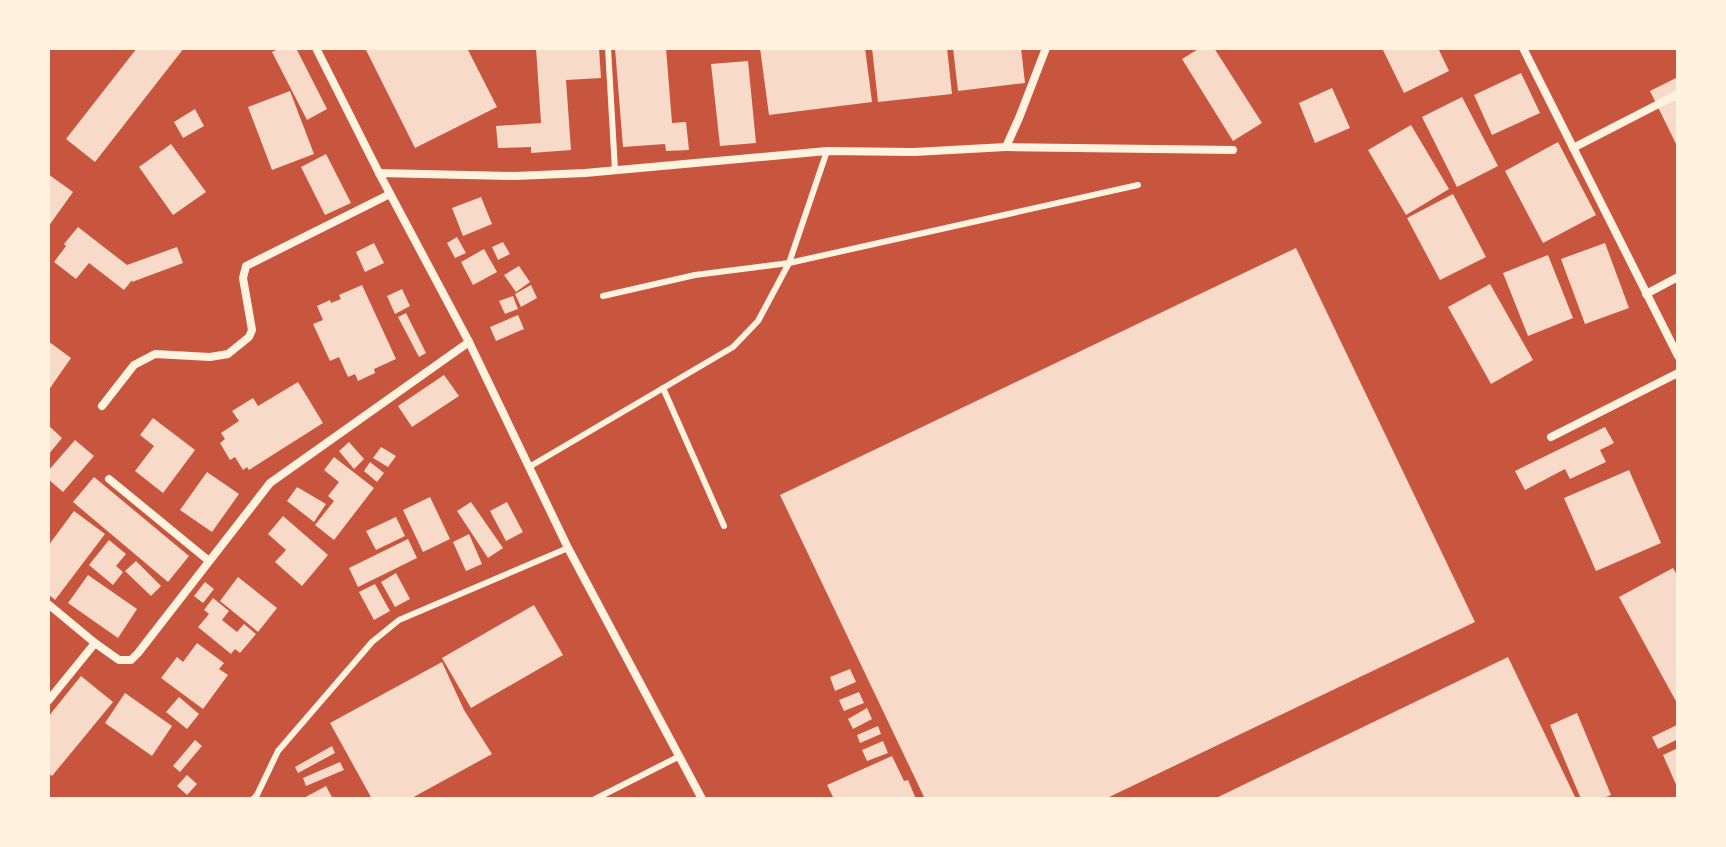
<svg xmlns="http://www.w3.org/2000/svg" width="1726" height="847" viewBox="0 0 1726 847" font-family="'Noto Sans',sans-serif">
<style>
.building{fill:#f7dbc8}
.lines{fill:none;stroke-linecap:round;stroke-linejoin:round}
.service{stroke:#fff3e0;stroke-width:6}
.minor{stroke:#fff3e0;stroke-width:8}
</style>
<rect width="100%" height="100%" fill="#c8553d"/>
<!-- building -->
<g class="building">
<polygon points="137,48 184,48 95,162 66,139"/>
<polygon points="280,48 296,48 327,109 307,120 272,52"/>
<polygon points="365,48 467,48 497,107 415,148"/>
<polygon points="536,48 599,48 601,78 566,80 571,150 531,153 531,147 498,148 496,126 541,123"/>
<polygon points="615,48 666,48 672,123 686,122 689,150 666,151 665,144 623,147"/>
<polygon points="760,48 865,48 872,102 769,115"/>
<polygon points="872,48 947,48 952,94 878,102"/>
<polygon points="953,48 1021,48 1025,83 958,91"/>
<polygon points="1200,48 1214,48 1262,123 1233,141 1182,59"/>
<polygon points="1382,48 1438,48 1449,71 1404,93"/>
<polygon points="748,61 756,143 720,146 711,64"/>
<polygon points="1521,73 1540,113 1492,135 1474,95"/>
<polygon points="1678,77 1678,148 1650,91"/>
<polygon points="1332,88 1350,128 1315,143 1299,103"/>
<polygon points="290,91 314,154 272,170 248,107"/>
<polygon points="1462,97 1498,166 1457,187 1422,117"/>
<polygon points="195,109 204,126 183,138 174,122"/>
<polygon points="1411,125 1449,189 1406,215 1368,150"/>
<polygon points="1558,142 1596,215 1543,243 1505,171"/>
<polygon points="171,144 206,192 173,215 139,167"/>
<polygon points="326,154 351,203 325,215 301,167"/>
<polygon points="48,174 73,192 48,227"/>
<polygon points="1453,194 1486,257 1440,280 1407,218"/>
<polygon points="481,197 492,224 463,236 452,208"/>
<polygon points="78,227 127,265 177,247 183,263 132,282 132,280 124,290 89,263 76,279 54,262 66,246 64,244"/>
<polygon points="457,237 466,253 455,258 447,243"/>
<polygon points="503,242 510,254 498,260 492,247"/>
<polygon points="374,243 384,263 365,272 356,252"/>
<polygon points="1605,243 1629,308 1585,324 1561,259"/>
<polygon points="1296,248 1475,622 1105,799 925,799 780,495"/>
<polygon points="484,249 497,272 473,285 461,262"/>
<polygon points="1548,255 1573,318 1528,336 1503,273"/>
<polygon points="519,266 530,282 516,292 504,275"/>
<polygon points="1490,284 1533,360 1491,384 1448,307"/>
<polygon points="362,285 396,359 374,369 375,373 358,381 355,374 348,377 339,357 330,361 313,324 323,320 317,306 330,300 331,303 341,299 339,295"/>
<polygon points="531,285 537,298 521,307 515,294"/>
<polygon points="402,289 410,306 395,314 387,296"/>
<polygon points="513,296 518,309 505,314 499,301"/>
<polygon points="406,313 426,353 419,357 398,317"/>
<polygon points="518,315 524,329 496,341 490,327"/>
<polygon points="48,341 71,358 48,391"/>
<polygon points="444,375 459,396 412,427 398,406"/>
<polygon points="298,382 323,423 249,470 247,467 243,470 235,457 230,460 220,443 225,439 221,433 239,421 232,411 253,398 258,406"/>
<polygon points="153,418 195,450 163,493 135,471 154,446 140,435"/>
<polygon points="48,425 62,438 48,455"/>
<polygon points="1605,427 1614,443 1600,450 1606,462 1570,479 1565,469 1525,490 1515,471"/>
<polygon points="75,440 94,456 63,492 48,479 48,471"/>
<polygon points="349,442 364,459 354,469 339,451"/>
<polygon points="381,447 396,456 388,467 373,458"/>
<polygon points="334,457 374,488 334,540 315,525 334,501 328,496 339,482 324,470"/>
<polygon points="370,462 384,473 377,482 364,471"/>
<polygon points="1629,470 1661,543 1596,571 1564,498"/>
<polygon points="207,472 239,494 212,532 180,510"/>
<polygon points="94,477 189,556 168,582 73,502"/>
<polygon points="297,487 326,504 314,522 287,501"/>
<polygon points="430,497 450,539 423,552 403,510"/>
<polygon points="471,502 503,548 488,558 457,511"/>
<polygon points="507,502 523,532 506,541 490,511"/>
<polygon points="74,511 105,534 55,600 48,594 48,546"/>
<polygon points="283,516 328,555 302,586 275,562 286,550 268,534"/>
<polygon points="396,517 405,536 376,550 366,531"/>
<polygon points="469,534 482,564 466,571 453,542"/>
<polygon points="408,539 417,558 358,587 349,568"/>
<polygon points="109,540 126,554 116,566 123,572 113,585 89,565"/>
<polygon points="136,561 161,586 151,596 125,571"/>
<polygon points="1673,568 1678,577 1678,705 1619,597"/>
<polygon points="396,573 410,599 395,607 381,582"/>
<polygon points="88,575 137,609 118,638 68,603"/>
<polygon points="238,577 277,608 258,632 220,601"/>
<polygon points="205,582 214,589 203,603 194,596"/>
<polygon points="375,584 390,611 374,620 359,592"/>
<polygon points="213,598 229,611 222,620 237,632 244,624 256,634 240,653 235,649 231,654 198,627 209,614 204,610"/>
<polygon points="534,605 563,655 471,708 442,658"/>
<polygon points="197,643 224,663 219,669 228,675 203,709 161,678 177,657 183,662"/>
<polygon points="1508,657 1576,799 1214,799"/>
<polygon points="442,662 464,710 492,754 410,799 372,799 330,723"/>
<polygon points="850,669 856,682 835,691 830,677"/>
<polygon points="81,676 113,702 52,776 48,773 48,717"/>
<polygon points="859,692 864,703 844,711 839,700"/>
<polygon points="125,693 172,726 152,756 105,723"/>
<polygon points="179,697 199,714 187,729 166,712"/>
<polygon points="867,708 872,719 853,729 848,719"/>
<polygon points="1577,713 1611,795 1601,799 1581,799 1550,725"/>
<polygon points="1677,725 1678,739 1658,749 1652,737"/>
<polygon points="878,726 881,734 860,743 857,735"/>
<polygon points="195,740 202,746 180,772 173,766"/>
<polygon points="883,741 888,753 867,761 862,750"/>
<polygon points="332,746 335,753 298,773 295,767"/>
<polygon points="1678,748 1678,789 1663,755"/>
<polygon points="892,756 904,781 908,780 916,799 834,799 827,785"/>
<polygon points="340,762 344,770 306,786 303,778"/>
<polygon points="187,775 197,784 187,795 177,786"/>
<polygon points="326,786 333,799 302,799"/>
</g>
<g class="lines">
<!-- service -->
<g class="service">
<polyline points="608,48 615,170"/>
<polyline points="603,296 695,275 789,263 1138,185"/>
<polyline points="663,388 724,526"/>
<polyline points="529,467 733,347 758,321 789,263 827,151"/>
<polyline points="253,799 257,795 278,751 372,642 399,620 568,548"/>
<polyline points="595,799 678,757"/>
</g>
<!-- minor -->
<g class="minor">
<polyline points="316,48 379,173 469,342 568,548 702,799"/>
<polyline points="1523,48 1678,356"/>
<polyline points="1006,147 1233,150"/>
<polyline points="1573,148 1678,94"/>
<polyline points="379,173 515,176 585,173 827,151 914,152 1006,147 1019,118 1046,48"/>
<polyline points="1646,294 1678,277"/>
<polyline points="102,406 134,365 155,354 210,357 228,354 249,337 252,330 243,278 246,266 390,194"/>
<polyline points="1551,437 1678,373"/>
<polyline points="109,479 209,561"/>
<polyline points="48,604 95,643"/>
<polyline points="48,701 95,643 119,660 131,660 138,653 270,483 469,342"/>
</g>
</g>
<!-- border -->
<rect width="1726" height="847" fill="none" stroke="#fff3e0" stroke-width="100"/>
</svg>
